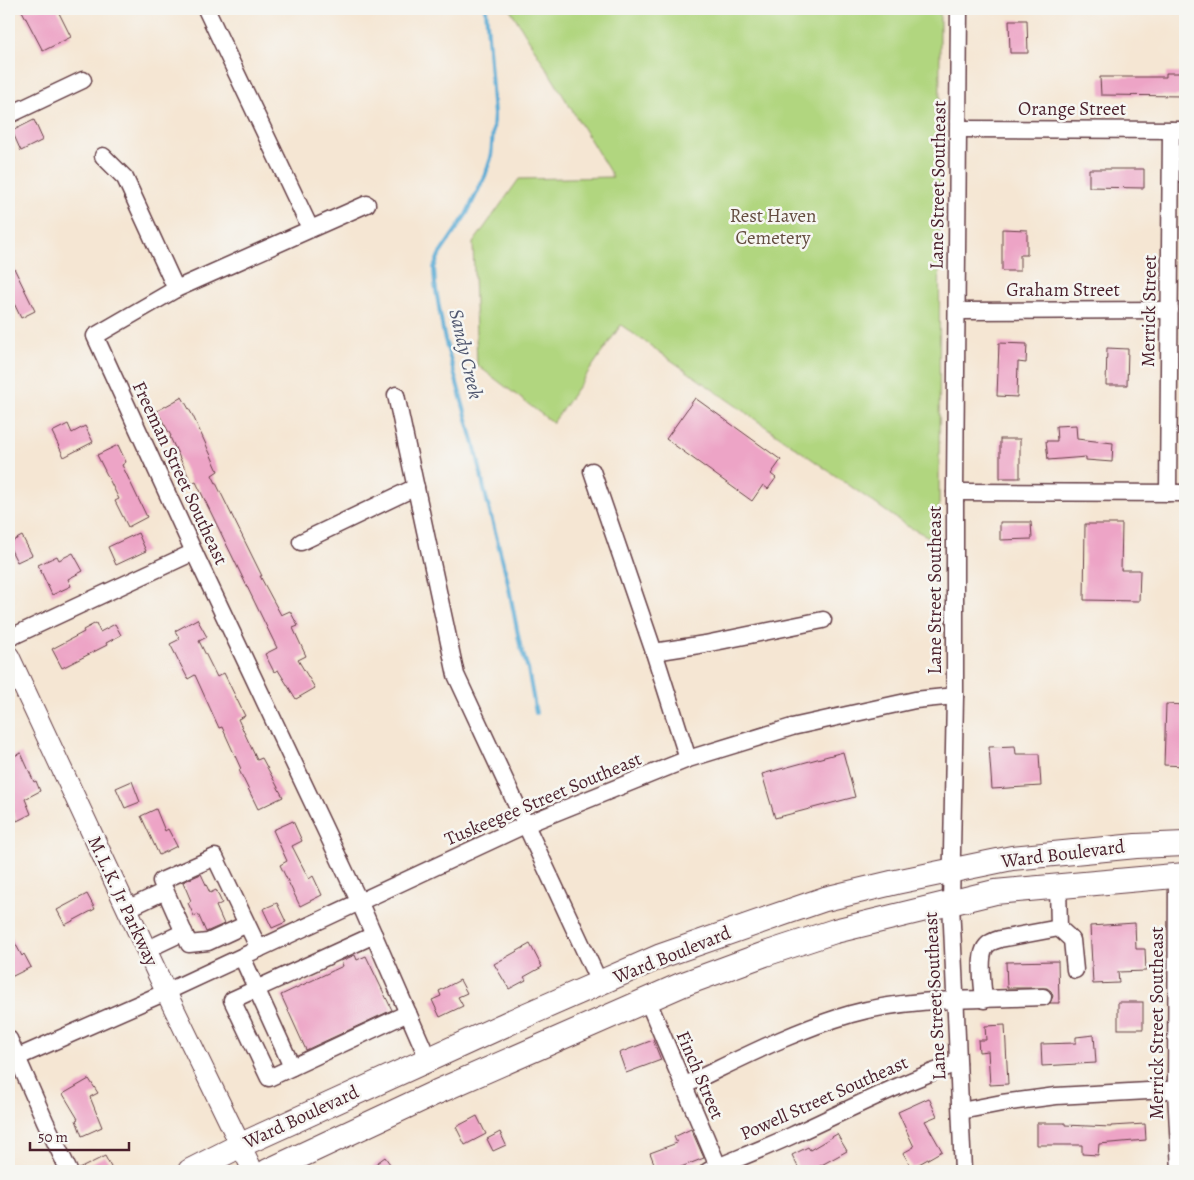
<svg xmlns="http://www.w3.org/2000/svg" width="1194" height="1180" viewBox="0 0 1194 1180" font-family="Alegreya,serif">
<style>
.green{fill:#b1d67f;stroke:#7e7a55}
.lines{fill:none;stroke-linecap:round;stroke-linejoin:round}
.stream{stroke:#59abd4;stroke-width:4}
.building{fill:#eda4c6}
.minor-casing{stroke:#643d44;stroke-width:19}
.major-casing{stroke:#643d44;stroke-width:22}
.highway-casing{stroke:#643d44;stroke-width:26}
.minor{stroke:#fff;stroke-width:16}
.major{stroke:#fff;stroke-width:20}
.highway{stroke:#fff;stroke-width:24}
.labels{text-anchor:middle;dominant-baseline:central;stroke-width:5;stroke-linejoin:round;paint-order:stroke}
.street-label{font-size:19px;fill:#4a1f2b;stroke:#f6f6f2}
.park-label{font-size:19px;fill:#644d40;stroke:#f6f6f2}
.water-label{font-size:20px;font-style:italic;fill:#50576f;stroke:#f6f6f2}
</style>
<rect width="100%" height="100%" fill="#f6f6f2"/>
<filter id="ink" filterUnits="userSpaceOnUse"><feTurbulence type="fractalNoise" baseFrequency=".02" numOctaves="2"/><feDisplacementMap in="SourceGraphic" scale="10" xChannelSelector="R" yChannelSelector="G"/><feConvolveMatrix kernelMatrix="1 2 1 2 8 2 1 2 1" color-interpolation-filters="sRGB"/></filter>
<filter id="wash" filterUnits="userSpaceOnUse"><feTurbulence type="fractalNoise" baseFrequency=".0096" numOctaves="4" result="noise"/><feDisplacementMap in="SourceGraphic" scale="20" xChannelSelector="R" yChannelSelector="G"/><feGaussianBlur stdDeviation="1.12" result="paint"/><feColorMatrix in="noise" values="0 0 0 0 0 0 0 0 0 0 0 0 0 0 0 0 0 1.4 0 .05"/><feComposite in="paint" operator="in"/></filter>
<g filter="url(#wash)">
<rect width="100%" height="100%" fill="#f5e6d3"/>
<!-- green -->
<polygon class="green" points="510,9 940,9 939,542 907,526 621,325 553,423 477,365 473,243 519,179 613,177"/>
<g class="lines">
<!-- stream -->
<polyline class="stream" points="486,9 494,115 491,158 485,176 466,215 439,255 434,268 435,284 444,336 478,459 484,489 507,578 520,645 528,669 536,713"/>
</g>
<g id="blocks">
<!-- building -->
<g class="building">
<polygon points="21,9 57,9 71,37 43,51"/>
<polygon points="1009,20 1027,20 1028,53 1010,53"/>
<polygon points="1166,73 1184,73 1184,96 1101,95 1100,77 1166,77"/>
<polygon points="34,120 43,140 21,151 12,131"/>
<polygon points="1089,169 1144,169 1144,188 1089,187"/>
<polygon points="1002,229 1027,230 1027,255 1020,255 1020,271 1002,271"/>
<polygon points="9,258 35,311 21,318 9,293"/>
<polygon points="999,343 1027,344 1026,363 1018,362 1017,397 997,396"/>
<polygon points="1107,348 1128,349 1127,385 1106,385"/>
<polygon points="182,397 193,416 218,471 212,475 262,576 260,576 281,615 290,611 298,626 293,628 306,656 298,660 315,688 296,699 278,670 274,672 265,654 277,648 196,482 192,484 170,437 171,436 157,411"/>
<polygon points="695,398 781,460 771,474 776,478 768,489 763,485 752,501 666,439"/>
<polygon points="68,424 72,433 85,426 93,442 64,457 52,432"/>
<polygon points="1076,425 1077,439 1113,443 1112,462 1086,460 1086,457 1048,460 1046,441 1057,441 1056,426"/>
<rect x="1000" y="439" width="20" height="39"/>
<polygon points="118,445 126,462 122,465 147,517 128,527 115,501 119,499 97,455"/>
<polygon points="1000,522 1031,522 1032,539 1000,540"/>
<polygon points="1085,524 1122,524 1121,570 1140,570 1139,601 1084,600"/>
<polygon points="138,533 146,551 116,565 108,547"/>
<polygon points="22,536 32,555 17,562 9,546 9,543"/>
<polygon points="73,553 83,571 68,579 71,586 52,595 38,565 57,556 59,560"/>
<polygon points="197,619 207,637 199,641 217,677 224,673 245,716 238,719 257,760 262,758 283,797 258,809 239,770 241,769 222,727 219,728 195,675 188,679 170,644 180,639 175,631"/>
<polygon points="96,623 100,632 115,624 121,635 106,643 107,645 62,668 52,649 84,632 83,630"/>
<polygon points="1166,704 1185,705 1185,766 1164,765"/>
<polygon points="1015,746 1016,754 1039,754 1041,786 992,789 989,747"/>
<polygon points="843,752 855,797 775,818 762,774"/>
<polygon points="21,753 34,782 36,781 40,791 25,799 31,814 17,821 9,804 9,758"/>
<polygon points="132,781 140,802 125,808 116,788"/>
<polygon points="156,809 165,831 168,829 177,846 159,855 141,816"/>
<polygon points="293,821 302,841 292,846 309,879 313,876 322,895 300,906 280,865 287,861 273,830"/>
<polygon points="201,874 210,893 216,890 222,903 216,906 224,924 206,932 198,914 194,916 188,903 191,901 183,882"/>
<polygon points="87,894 95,909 65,925 57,910"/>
<polygon points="277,903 286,922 272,928 263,909"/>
<polygon points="1135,923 1136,949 1145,949 1146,971 1118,972 1119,983 1093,984 1090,926"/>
<polygon points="9,932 22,956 24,954 31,967 9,978"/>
<polygon points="530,944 542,967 524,977 526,980 509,989 494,964"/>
<polygon points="355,955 357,960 366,956 392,1010 306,1050 281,995 343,966 341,961"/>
<polygon points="1058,961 1059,1003 1050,1003 1053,996 1051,991 1047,988 1007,988 1006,962"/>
<polygon points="460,980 467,993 458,997 463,1006 440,1017 432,1000 441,996 439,991"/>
<rect x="1118" y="1002" width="25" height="27"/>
<polygon points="1005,1025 1008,1084 990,1085 988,1051 979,1052 978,1040 986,1040 985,1026"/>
<polygon points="1094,1035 1096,1063 1042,1066 1041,1044 1076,1043 1076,1037"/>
<polygon points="653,1040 661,1060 626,1073 619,1053"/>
<polygon points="89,1079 98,1093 90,1097 102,1127 82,1136 76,1120 78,1119 63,1094"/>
<polygon points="929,1098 937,1116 925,1121 942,1151 912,1168 903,1153 914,1147 898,1112"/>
<polygon points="477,1116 486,1134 465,1145 456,1127"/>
<polygon points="1037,1123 1065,1123 1065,1125 1111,1127 1111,1126 1145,1124 1146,1140 1099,1144 1098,1155 1082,1154 1082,1145 1037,1145"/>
<polygon points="691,1129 704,1158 671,1171 657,1171 650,1153 677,1143 674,1137"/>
<polygon points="500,1132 506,1145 493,1151 487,1139"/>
<polygon points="837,1134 847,1151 818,1167 821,1171 800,1171 792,1155 808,1147 810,1150"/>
<polygon points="105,1156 113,1171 79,1171 79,1169"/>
<polygon points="385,1157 395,1171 366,1171"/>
</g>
</g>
</g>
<g filter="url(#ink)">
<use href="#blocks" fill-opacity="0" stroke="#643d44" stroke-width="1"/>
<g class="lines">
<defs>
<g id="minor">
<polyline points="206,9 310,228"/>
<polyline points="959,9 955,492 955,696 951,903 963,1171"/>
<polyline points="9,115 83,80"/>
<polyline points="959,129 1185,130"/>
<polyline points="103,156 125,178 176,289"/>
<polyline points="367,204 176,289 95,336 194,552 359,901 428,1059"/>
<polyline points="957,311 1170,310"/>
<polyline points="396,395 456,675 600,984"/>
<polyline points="592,471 654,652 688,759"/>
<polyline points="955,492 1185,493"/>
<polyline points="1168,493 1171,130"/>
<polyline points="301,542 416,487"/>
<polyline points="9,638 194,552"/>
<polyline points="654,652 705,644 823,620"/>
<polyline points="1177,875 1176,1089 1180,1171"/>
<polyline points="127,909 165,891"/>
<polyline points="247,924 208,942 189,944 161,881 215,857 259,949"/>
<polyline points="1059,928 1072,940 1075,970"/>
<polyline points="374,935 232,1000 269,1078 408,1013"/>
<polyline points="146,950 184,932"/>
<polyline points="242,957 292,1067"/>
<polyline points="647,999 720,1171"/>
<path d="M984,1000c-1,-13 -5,-39 0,-50 3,-7 9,-9 16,-11l59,-11 -1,-42"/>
<polyline points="9,1039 45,1121 69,1171"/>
<polyline points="9,1061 166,992 527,824 688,759 792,727 915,700 955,696"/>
<path d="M683,1086c55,-26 109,-55 168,-72 61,-17 129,-14 192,-17"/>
<polyline points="961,1111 1002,1103 1056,1096 1185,1089"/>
<path d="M708,1171c28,-12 57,-23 85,-36 55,-25 108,-53 165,-72"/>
</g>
<polyline id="major" points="9,656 166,992 253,1171"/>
<g id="highway">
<polyline points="190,1171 241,1145 524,1016 661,956 787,912 825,899 896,882 1012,858 1136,846 1185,844"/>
<polyline points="268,1171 437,1092 681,985 765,954 835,931 995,892 1185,875"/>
</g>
</defs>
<!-- minor casing -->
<use href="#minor" class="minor-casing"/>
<!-- major casing -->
<use href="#major" class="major-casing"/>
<!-- highway casing -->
<use href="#highway" class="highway-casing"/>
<!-- minor -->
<use href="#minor" class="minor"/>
<!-- major -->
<use href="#major" class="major"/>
<!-- highway -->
<use href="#highway" class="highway"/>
</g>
</g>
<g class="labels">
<!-- street labels -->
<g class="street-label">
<text x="1072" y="109">Orange Street</text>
<text transform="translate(938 185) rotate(-89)">Lane Street Southeast</text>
<text x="1063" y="290">Graham Street</text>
<text transform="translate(1149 311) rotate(-89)">Merrick Street</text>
<text transform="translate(180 473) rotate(65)">Freeman Street Southeast</text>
<text transform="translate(935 590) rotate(-90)">Lane Street Southeast</text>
<text transform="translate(543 799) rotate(-23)">Tuskeegee Street Southeast</text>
<text transform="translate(1063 854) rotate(-7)">Ward Boulevard</text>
<text transform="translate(123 901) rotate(65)">M.L.K. Jr Parkway</text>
<text transform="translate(672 955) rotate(-22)">Ward Boulevard</text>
<text transform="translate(935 996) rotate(-93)">Lane Street Southeast</text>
<text transform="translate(1157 1023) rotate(-90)">Merrick Street Southeast</text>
<text transform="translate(700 1075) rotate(67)">Finch Street</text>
<text transform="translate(824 1098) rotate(-24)">Powell Street Southeast</text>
<text transform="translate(301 1117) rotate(-25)">Ward Boulevard</text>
</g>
<!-- park labels -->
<g class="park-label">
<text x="773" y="216">Rest Haven<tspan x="773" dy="22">Cemetery</tspan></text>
</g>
<!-- water labels -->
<g class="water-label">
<text transform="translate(466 354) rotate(77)">Sandy Creek</text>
</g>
</g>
<!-- margin -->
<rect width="1194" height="1180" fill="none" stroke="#f6f6f2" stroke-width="30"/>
<!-- scale -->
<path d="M30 1142v8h99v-8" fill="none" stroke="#4a1f2b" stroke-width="2.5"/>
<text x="38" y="1142" font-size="15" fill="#4a1f2b" stroke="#f6f6f2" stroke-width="4" paint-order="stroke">50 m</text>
</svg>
